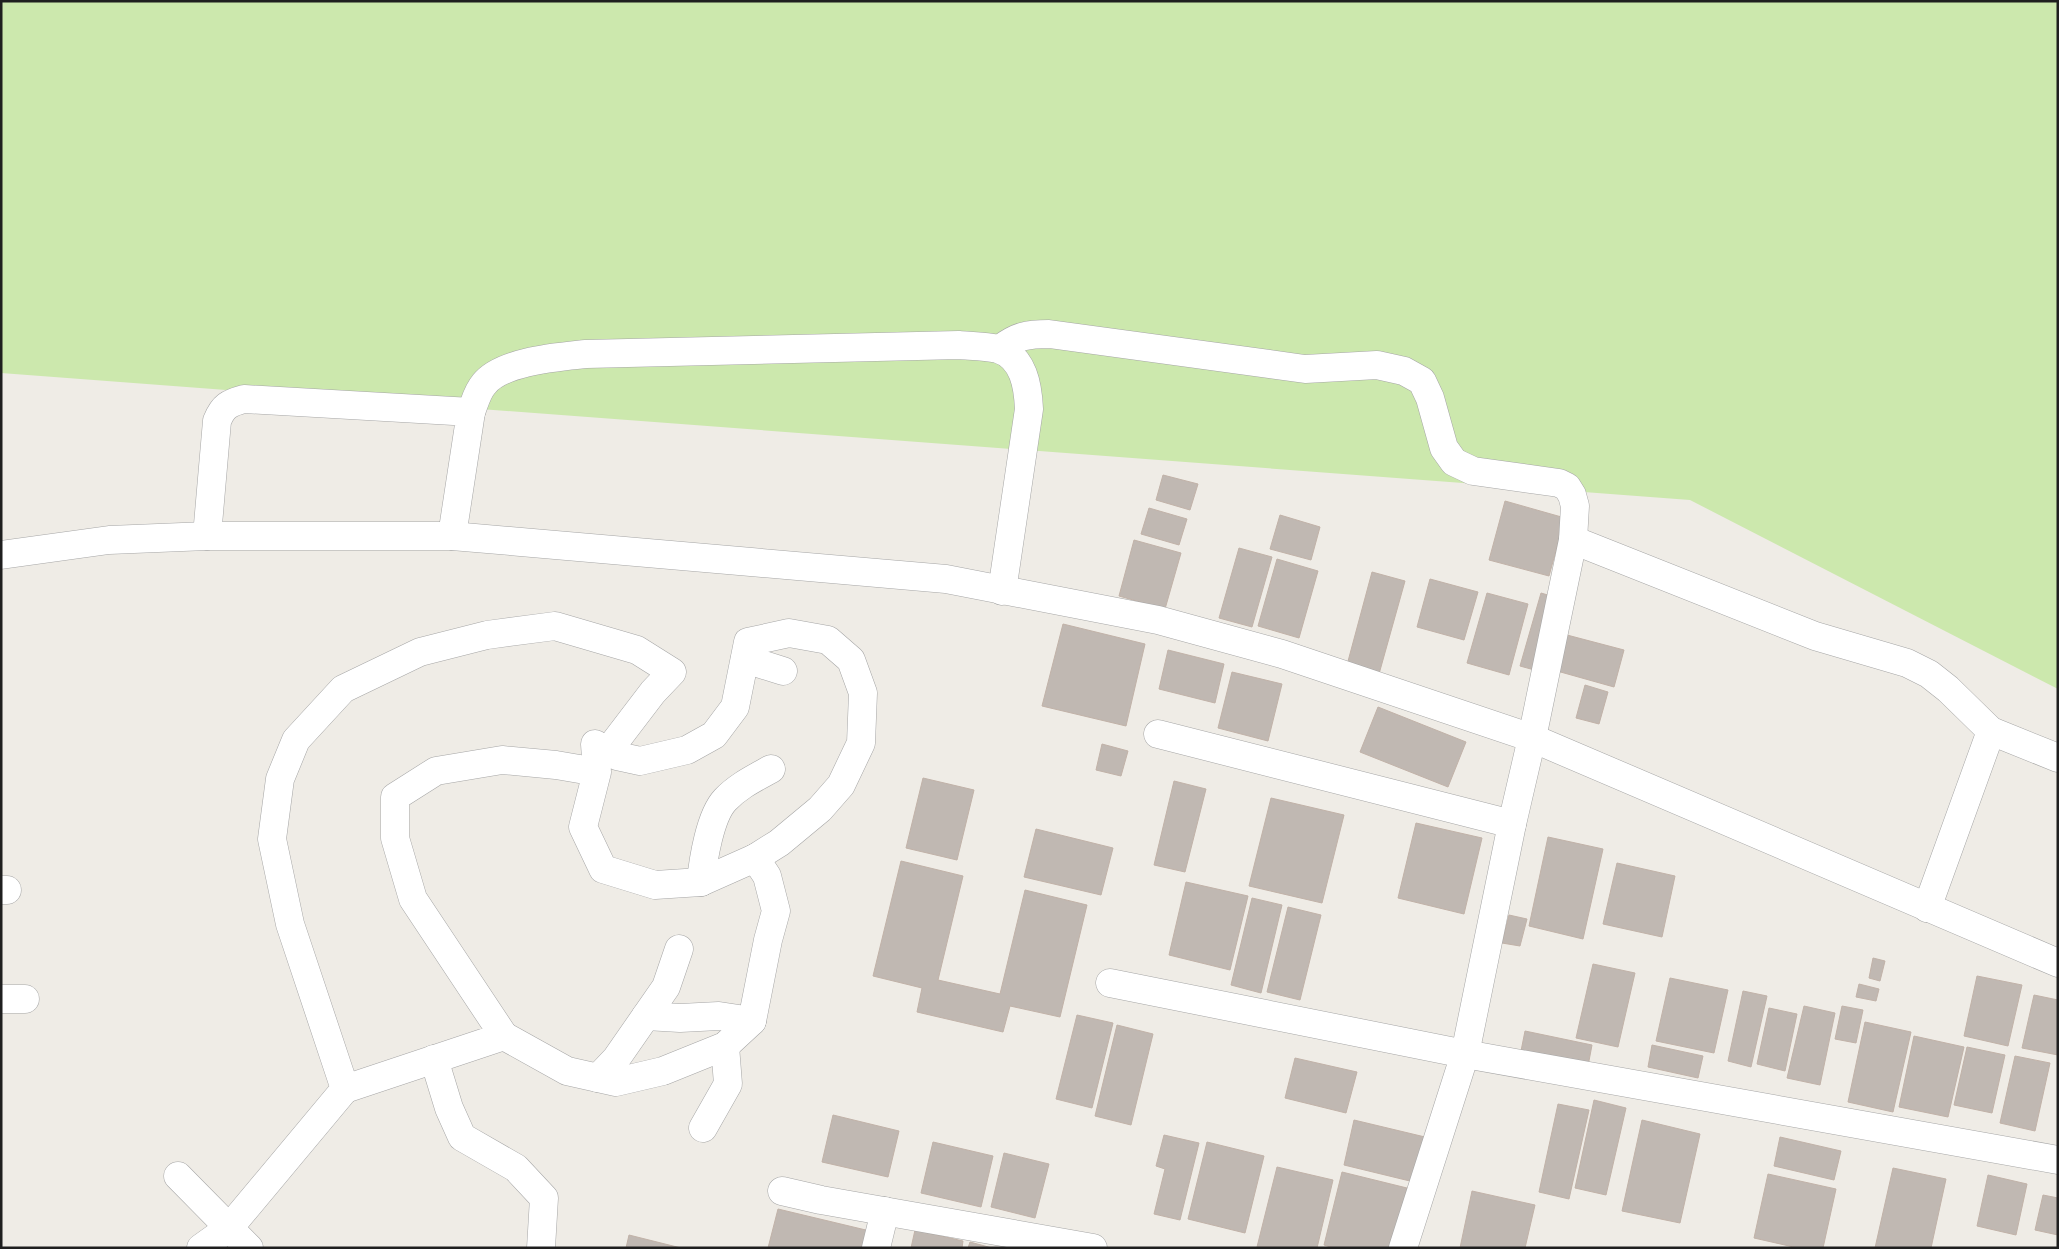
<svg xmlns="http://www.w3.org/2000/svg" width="2059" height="1249" viewBox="0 0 2059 1249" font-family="'Archivo Narrow',sans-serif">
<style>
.grass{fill:#cce8ad}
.building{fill:#c0b8b2;stroke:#c1b2a8}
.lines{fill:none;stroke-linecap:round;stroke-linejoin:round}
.minor-casing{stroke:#a6a6a6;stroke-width:29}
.minor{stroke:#fff;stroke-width:28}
</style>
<rect width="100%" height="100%" fill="#efece6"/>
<!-- grass -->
<polygon class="grass" points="1,1 2058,1 2058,689 1690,500 1,373"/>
<!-- building -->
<g class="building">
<polygon points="1163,475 1198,484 1190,510 1156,500"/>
<polygon points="1505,501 1565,518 1549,576 1489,560"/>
<polygon points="1149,508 1187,519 1179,545 1141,534"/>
<polygon points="1280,515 1320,527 1311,560 1270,549"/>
<polygon points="1134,540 1181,553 1165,609 1119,596"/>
<polygon points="1239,548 1272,557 1252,627 1219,618"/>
<polygon points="1277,559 1318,571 1299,638 1258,626"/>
<polygon points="1372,572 1405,581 1379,674 1347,665"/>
<polygon points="1430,579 1478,592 1464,640 1417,627"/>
<polygon points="1487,593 1528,604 1509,675 1467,663"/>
<polygon points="1541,593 1558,598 1538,671 1520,666"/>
<polygon points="1063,624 1145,644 1126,726 1042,706"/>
<polygon points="1567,635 1624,650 1614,687 1557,671"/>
<polygon points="1168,650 1224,664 1215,703 1159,689"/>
<polygon points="1232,672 1282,684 1268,741 1218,728"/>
<polygon points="1585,685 1608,692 1599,724 1576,718"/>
<polygon points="1378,707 1466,742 1448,787 1360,752"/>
<polygon points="1102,744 1128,751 1121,776 1096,770"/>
<polygon points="923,778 974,790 957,860 906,848"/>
<polygon points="1174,781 1206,789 1185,872 1154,865"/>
<polygon points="1271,798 1344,815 1322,903 1249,886"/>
<polygon points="1416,823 1482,838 1464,914 1398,898"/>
<polygon points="1036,829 1113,848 1101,895 1024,877"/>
<polygon points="1548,837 1603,849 1583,939 1529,926"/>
<polygon points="901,861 963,876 938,980 1000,994 1025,890 1087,905 1060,1017 1010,1006 1003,1032 917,1012 922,988 873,976"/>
<polygon points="1617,863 1675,876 1662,937 1603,924"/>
<polygon points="1186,882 1248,896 1230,970 1169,955"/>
<polygon points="1252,898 1282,905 1261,993 1231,985"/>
<polygon points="1288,907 1321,915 1300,1000 1267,992"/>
<polygon points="1509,915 1527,919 1520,946 1502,943"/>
<polygon points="1873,958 1885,961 1880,981 1869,978"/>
<polygon points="1593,964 1635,973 1618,1047 1576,1038"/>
<polygon points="1977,976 2022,985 2008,1046 1964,1036"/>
<polygon points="1670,978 1728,990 1714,1053 1656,1041"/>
<polygon points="1859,984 1879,989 1876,1001 1856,997"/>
<polygon points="1743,991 1767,996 1751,1067 1728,1061"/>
<polygon points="2034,995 2058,1000 2058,1055 2022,1048"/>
<polygon points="1804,1006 1835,1013 1820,1085 1787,1078"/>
<polygon points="1842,1006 1863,1010 1856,1043 1835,1039"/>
<polygon points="1769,1008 1797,1014 1785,1071 1757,1064"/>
<polygon points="1077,1015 1113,1023 1092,1108 1056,1099"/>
<polygon points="1865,1022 1911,1032 1893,1112 1848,1102"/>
<polygon points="1117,1025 1153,1034 1131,1125 1095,1116"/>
<polygon points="1525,1031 1592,1045 1588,1066 1521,1051"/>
<polygon points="1914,1036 1964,1047 1948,1117 1899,1107"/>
<polygon points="1652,1045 1703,1056 1698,1078 1648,1067"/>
<polygon points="1967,1047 2005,1055 1992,1113 1954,1105"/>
<polygon points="2015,1056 2050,1063 2035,1131 2000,1123"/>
<polygon points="1295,1058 1357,1072 1346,1113 1285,1098"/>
<polygon points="1594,1100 1626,1108 1606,1195 1575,1188"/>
<polygon points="1558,1104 1589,1110 1569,1199 1539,1192"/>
<polygon points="833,1115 899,1131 888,1177 822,1162"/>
<polygon points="1354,1120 1425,1137 1414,1182 1344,1165"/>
<polygon points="1642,1120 1700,1134 1680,1223 1622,1211"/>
<polygon points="1164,1135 1199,1143 1180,1220 1154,1214 1165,1169 1156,1166"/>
<polygon points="1780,1137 1841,1151 1834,1180 1774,1166"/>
<polygon points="933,1142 993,1156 981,1207 921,1193"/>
<polygon points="1207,1142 1264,1156 1245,1233 1188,1219"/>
<polygon points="1004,1153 1049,1164 1035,1218 991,1207"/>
<polygon points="1277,1167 1333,1180 1317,1248 1257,1247"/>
<polygon points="1893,1168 1946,1179 1931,1248 1875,1248"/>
<polygon points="1342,1172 1407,1188 1392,1248 1334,1248 1324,1245"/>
<polygon points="1768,1174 1836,1189 1823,1248 1798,1248 1754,1238"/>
<polygon points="1988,1175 2027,1184 2016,1235 1977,1226"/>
<polygon points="1472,1191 1535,1205 1525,1248 1460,1248"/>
<polygon points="2043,1195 2058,1198 2058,1235 2035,1230"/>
<polygon points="778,1209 870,1231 866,1248 768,1248"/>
<polygon points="915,1230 963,1241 962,1248 911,1248"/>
<polygon points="629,1235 681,1248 626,1248"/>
<polygon points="970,1242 992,1248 968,1248"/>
</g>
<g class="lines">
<defs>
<g id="minor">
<path d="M1000,349c17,-13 27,-15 49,-15l256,35 72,-4 27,6 18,10 8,17 14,50 10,14 19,9 86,12 8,4 5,8 3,11 -2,34 -41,198 -20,86 -47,230 -62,194"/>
<path d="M471,412c4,-10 6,-20 13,-28 18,-23 75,-27 102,-30l373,-9c12,1 27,1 39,4 26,8 30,38 31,60l-27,182"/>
<path d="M207,536l10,-115c6,-15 12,-18 27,-22l227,13 -19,124"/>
<polyline points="1573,540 1815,636 1907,663 1929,674 1948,689 1991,731"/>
<polyline points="1,555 109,540 207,536 452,536 946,579 1158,620 1282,654 1532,738 2058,963"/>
<polyline points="745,659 783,671"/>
<polyline points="1158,734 1512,824"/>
<path d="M701,882c2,-22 9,-66 24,-82 13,-14 30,-22 46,-31"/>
<polyline points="1,890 7,890"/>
<polyline points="1927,908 1991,731 2058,758"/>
<polyline points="1110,983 1465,1054 2058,1160"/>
<polyline points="1,999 25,999"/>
<polyline points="646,1016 680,1018 719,1016 752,1021"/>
<polyline points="504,1036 567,1071 616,1082 663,1071 725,1046 752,1021 768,940 776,911 767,876 755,858"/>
<polyline points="434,1059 449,1108 462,1137 516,1168 544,1198 541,1248"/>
<polyline points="598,1078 616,1059 666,987 679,949"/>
<polyline points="345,1089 504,1036 413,899 395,838 395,797 436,771 502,760 556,765 597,772 583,827 603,869 655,885 701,882 755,858 779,843 820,809 841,785 861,743 863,693 851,660 828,640 789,633 748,642 735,707 714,735 687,750 640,761 617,756 595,744 597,772"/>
<polyline points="703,1128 728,1084 725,1046"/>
<polyline points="178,1176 249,1248"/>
<polyline points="782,1191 821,1200 1093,1248"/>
<polyline points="201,1248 229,1228 345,1089 290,924 272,839 280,779 296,740 343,689 420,652 487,635 555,626 637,650 672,672 653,692 608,751"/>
<polyline points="876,1248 885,1211"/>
</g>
</defs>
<!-- minor casing -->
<use href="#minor" class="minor-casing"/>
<!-- minor -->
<use href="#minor" class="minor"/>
</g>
<!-- border -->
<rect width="2059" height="1249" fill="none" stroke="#1f1f1f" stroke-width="5"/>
</svg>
